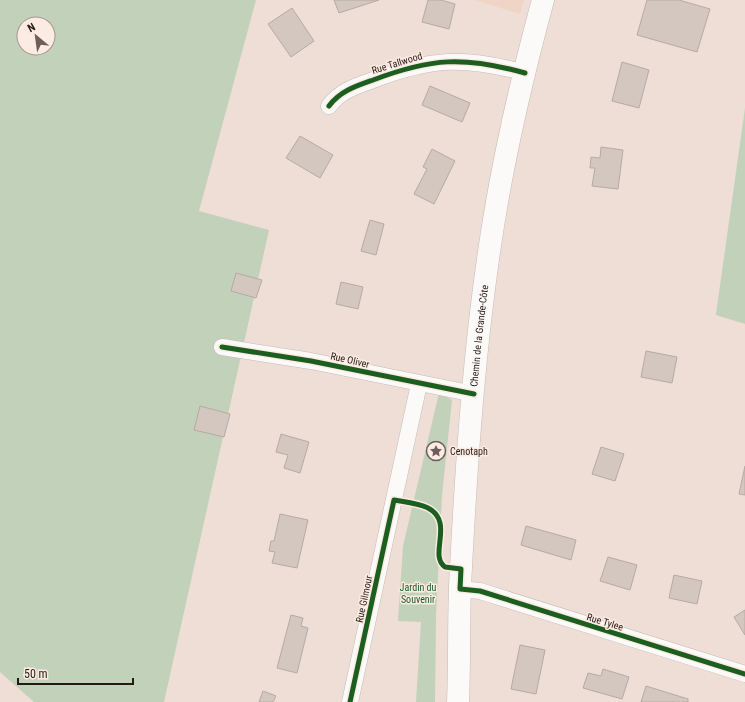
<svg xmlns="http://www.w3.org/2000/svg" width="745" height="702" viewBox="0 0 745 702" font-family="'Roboto Condensed',sans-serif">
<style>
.built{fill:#f0d5c7}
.green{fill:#c2d1ba;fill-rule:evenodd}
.building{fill:#d3c7c0;stroke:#b6aaa4}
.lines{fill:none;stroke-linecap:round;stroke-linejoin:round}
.street-casing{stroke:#c6bab3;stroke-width:17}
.secondary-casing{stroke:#c6bab3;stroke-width:23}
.street{stroke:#fcfaf9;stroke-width:16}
.secondary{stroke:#fcfaf9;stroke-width:22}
.cycleway-casing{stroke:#fcebe2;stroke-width:8}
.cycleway{stroke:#1b5e20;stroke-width:5}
.labels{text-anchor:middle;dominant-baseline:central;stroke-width:3;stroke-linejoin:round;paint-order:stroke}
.street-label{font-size:10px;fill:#241914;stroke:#fcebe2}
.poi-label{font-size:10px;fill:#241914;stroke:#fcebe2;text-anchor:start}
.park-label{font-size:10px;fill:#155a27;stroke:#fcebe2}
</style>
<rect width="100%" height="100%" fill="#eeded6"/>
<!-- built -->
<polygon class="built" points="475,0 524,0 520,14"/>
<!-- green -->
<g class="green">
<path d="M0,0h256l-57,211 70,19 -105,472h-130l-34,-30zM24,24h24v24h-24z"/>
<polygon points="745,108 745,324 716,315 716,314"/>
<polygon points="439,393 452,400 442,495 436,616 435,702 416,702 421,622 398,621 403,546"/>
</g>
<!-- building -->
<g class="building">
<polygon points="334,0 379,0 339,13"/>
<polygon points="428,0 441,0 455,4 449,29 422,22"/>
<polygon points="647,0 679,0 710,9 697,52 637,35"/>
<polygon points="292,8 314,41 291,57 268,24"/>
<polygon points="622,62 649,70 639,108 612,101"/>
<polygon points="430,86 470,103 462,122 422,105"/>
<polygon points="300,136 333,155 320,178 286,158"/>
<polygon points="601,147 623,150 618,189 592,186 595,168 590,168 591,157 600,158"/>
<polygon points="432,149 455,161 434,204 414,194 427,169 423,167"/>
<polygon points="370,220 384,224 376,255 361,251"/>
<polygon points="236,273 262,280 256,298 231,291"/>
<polygon points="341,282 363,287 358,309 336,304"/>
<polygon points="646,351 677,357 672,383 641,377"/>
<polygon points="200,406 230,414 224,437 194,430"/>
<polygon points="281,434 309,442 300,473 284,468 288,455 276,452"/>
<polygon points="601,447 624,454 615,481 592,474"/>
<polygon points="745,466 745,495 739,494"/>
<polygon points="280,514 308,520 297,568 272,563 275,552 269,551 271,541 274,541"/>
<polygon points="526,526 576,540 571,560 521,545"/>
<polygon points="608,557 637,565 630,590 600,581"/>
<polygon points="674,575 702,581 697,604 669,598"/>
<polygon points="745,610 745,635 734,617"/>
<polygon points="291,615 303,618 301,626 308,628 297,673 277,668"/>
<polygon points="520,645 545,650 536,694 511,689"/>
<polygon points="603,669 629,677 622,699 583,688 588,673 601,676"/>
<polygon points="646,686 688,699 688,702 641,702"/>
<polygon points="263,691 276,696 273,702 259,702"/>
</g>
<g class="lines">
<defs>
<g id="street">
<path d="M329,106c11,-15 27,-20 44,-26 58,-22 91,-24 152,-7"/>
<polyline points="222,347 311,361 474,394"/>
<polyline points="460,589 480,591 745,674"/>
<polyline points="350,702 419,384"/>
</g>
<g id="secondary">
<path id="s1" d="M458,702c2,-45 0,-90 3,-135 6,-114 14,-229 32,-341 12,-76 30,-152 50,-226"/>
</g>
</defs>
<!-- street casing -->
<use href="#street" class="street-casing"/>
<!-- secondary casing -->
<use href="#secondary" class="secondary-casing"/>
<!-- street -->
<use href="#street" class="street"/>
<!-- secondary -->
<use href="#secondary" class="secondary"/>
<defs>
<g id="cycleway">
<path d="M329,106c11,-15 27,-20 44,-26 58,-22 91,-24 152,-7"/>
<polyline points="222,347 311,361 474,394"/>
<path d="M350,702l44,-202c11,2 24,3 34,8 27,14 0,47 17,59l16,2 -1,20 20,2 265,83"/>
</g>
</defs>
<!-- cycleway casing -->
<use href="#cycleway" class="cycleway-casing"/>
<!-- cycleway -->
<use href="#cycleway" class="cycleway"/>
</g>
<!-- icons -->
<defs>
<symbol id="sight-ring" viewBox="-11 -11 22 22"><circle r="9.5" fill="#fcebe2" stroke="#6b5e58" stroke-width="1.5"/><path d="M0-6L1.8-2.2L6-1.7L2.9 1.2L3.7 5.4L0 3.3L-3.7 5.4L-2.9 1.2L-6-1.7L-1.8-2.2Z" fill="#6b5e58"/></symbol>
</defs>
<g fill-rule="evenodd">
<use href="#sight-ring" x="425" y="440" width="22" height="22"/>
</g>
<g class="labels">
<!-- street labels -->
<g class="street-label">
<text transform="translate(397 63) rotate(-17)">Rue Tallwood</text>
<text stroke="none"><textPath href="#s1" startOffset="367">Chemin de la Grande-Côte</textPath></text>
<text transform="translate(350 360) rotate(13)">Rue Oliver</text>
<text transform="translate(364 599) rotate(-78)">Rue Gilmour</text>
<text transform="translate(605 622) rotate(17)">Rue Tylee</text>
</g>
<!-- poi labels -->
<g class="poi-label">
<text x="450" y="451">Cenotaph</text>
</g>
<!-- park labels -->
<g class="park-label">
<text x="418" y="587">Jardin du<tspan x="418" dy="12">Souvenir</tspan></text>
</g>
</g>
<!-- north arrow -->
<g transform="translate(36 36) rotate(331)"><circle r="19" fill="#fcebe2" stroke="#a69790"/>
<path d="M0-3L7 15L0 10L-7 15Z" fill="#6b5e58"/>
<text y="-6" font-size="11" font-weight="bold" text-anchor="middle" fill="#241914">N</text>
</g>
<!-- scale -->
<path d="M18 678v6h115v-6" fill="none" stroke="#241914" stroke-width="2"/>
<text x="24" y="678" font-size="12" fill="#241914" stroke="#fcebe2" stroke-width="3" paint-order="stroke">50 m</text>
</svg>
